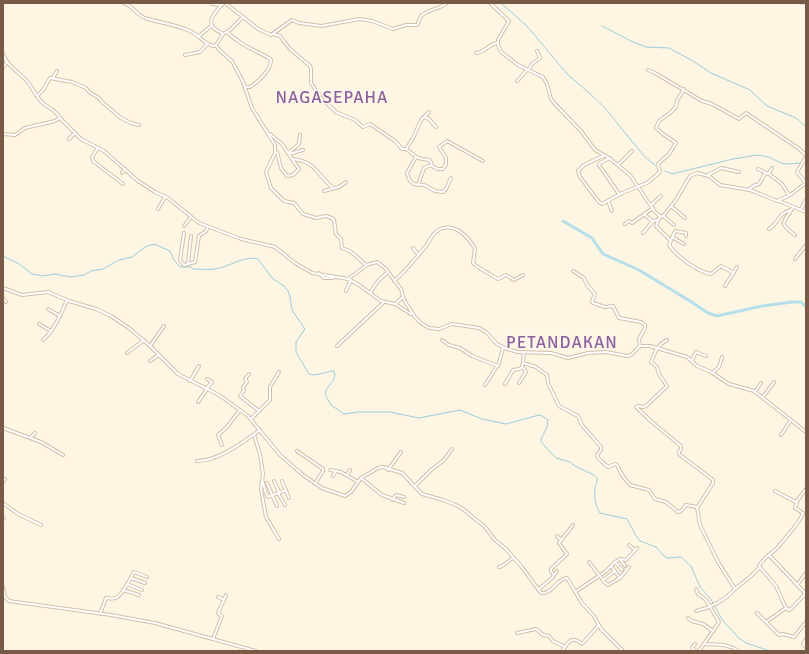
<svg xmlns="http://www.w3.org/2000/svg" width="809" height="654" viewBox="0 0 809 654" font-family="Signika,sans-serif">
<style>
.lines{fill:none;stroke-linecap:round;stroke-linejoin:round}
.stream{stroke:#9acedc;stroke-width:1}
.river{stroke:#b5dfea;stroke-width:3}
.minor-casing{stroke:#d2bfaa;stroke-width:4}
.minor{stroke:#fff;stroke-width:2}
.labels{text-anchor:middle;dominant-baseline:central;stroke-width:3;stroke-linejoin:round;paint-order:stroke}
.quarter-label{font-size:17px;letter-spacing:1px;fill:#8c619d;stroke:#fff8ea}
</style>
<rect width="100%" height="100%" fill="#fef5e2"/>
<g class="lines">
<!-- stream -->
<g class="stream">
<polyline points="501,3 526,25 568,75 587,91 605,108 644,156 656,166"/>
<polyline points="602,26 633,42 646,47 669,48 693,61 711,73 750,90 767,106 796,118 806,127"/>
<polyline points="805,161 806,161"/>
<polyline points="665,171 672,174 733,159 757,155 769,157 781,163 786,164 801,163"/>
<path d="M3,256l16,8 13,10 11,2 11,-2 17,3 13,-2 7,-4 12,-2 16,-9 13,-3 13,-10 9,-3 16,7 4,9 6,7h11l2,2c7,0 16,1 22,0 14,-2 30,-14 43,-10l14,19 12,8 4,5 2,6 2,13 13,19 -9,13v10l13,22c7,3 17,-3 25,-3 4,10 -8,14 -9,23l6,11 13,9 14,-2h32l29,6 41,-8 22,9 24,5 33,-9 3,1 6,4 -1,7 -6,12v3l15,16 14,4 5,4 19,9c2,2 4,3 3,6 0,2 -1,4 -2,6 -1,9 0,18 5,26l27,6 9,17 4,5 16,6 8,9 3,2 14,-1 10,9 9,21 10,11 13,23 16,17 7,5 24,8"/>
</g>
<!-- river -->
<g class="river">
<polyline points="800,3 806,3"/>
<polyline points="563,221 592,238 603,254 639,270 690,301 708,313 717,316 762,306 792,302 801,302 806,307"/>
</g>
<defs>
<g id="minor">
<path d="M124,3c9,3 13,12 21,15 15,5 30,6 45,13 9,4 14,13 23,15l3,-1"/>
<polyline points="225,3 243,17"/>
<polyline points="490,3 509,21 498,40 498,45 501,52 518,65 543,77 547,84 551,99 554,103 581,131 595,150 609,158 630,175 655,212 661,217 664,215 676,200 690,176 697,173 709,176 720,185 750,190 777,201 790,195 806,183"/>
<polyline points="212,4 221,5"/>
<path d="M227,32c12,12 27,18 42,26l2,2c0,10 -13,22 -21,27h-5"/>
<path d="M223,34c-3,-2 -10,-5 -11,-8 -4,-7 7,-19 12,-23"/>
<polyline points="273,34 280,36 290,49 310,66 311,69 311,83 321,98 336,112 355,120 363,127 370,124 395,141 402,149 406,149 418,158 429,160 431,162 432,166 438,169 443,169 446,164 446,158 439,147 447,141 483,161"/>
<polyline points="199,36 211,26"/>
<polyline points="216,45 219,50 232,61 243,82 252,108 275,145 275,153 266,172 271,188 284,201 294,203 303,214 316,218 326,216 332,218 334,220 336,234 341,239 342,248 350,251 366,265 377,262 385,268 401,289 404,300 415,317 421,323 429,328 439,329 452,324 479,328 486,332 497,344 507,349 518,352 551,353 568,358 588,353 606,352 627,356 631,355 640,346 650,346 687,357 697,366 711,372 729,384 754,391 806,432"/>
<path d="M216,45l7,-11 7,-4 13,-13 15,12 13,6 21,-15 7,3 22,3 39,-7 12,2 21,8 13,-4h11c2,-3 2,-6 4,-9 7,-7 19,-7 26,-13"/>
<path d="M476,53c8,0 11,-8 21,-10"/>
<path d="M3,54c4,12 16,18 24,27 6,7 9,17 17,23 5,4 13,7 16,14"/>
<polyline points="185,55 200,52 207,44"/>
<polyline points="3,68 7,62"/>
<polyline points="528,70 532,64 540,58 537,51"/>
<polyline points="648,70 655,73 702,101 712,104 739,119 746,113 798,148 806,155"/>
<polyline points="53,78 57,71"/>
<polyline points="517,81 528,69"/>
<polyline points="37,96 43,90 50,78 72,82 86,88 89,92 99,98 102,102 121,118 131,123 139,125"/>
<polyline points="424,117 429,119 436,127"/>
<polyline points="3,134 15,135 25,128 55,121 60,118 81,139 104,151 138,181 155,192 168,198 199,223 241,239 275,247 295,263 312,273 348,279 359,285 381,301 395,304 411,314"/>
<path d="M270,134l12,10 10,15c24,2 25,16 41,29l6,-1 7,-5"/>
<polyline points="69,139 75,133"/>
<polyline points="98,148 92,157 93,161 123,184"/>
<polyline points="406,149 413,138 421,120 429,112"/>
<polyline points="277,152 281,168 287,176 293,175 299,169 292,159"/>
<polyline points="288,153 299,144 300,135"/>
<polyline points="289,154 303,150"/>
<polyline points="605,155 584,165 578,171 580,177 599,202 602,204 622,193 647,183 660,172 658,164 669,154 676,143 663,134 656,128 659,121 670,113 676,107 677,101 684,89"/>
<polyline points="416,157 407,173 410,181 414,184 424,185 435,191 443,192 446,189 451,178"/>
<polyline points="610,158 600,163 599,165 619,194"/>
<polyline points="618,165 632,151"/>
<polyline points="758,169 766,173"/>
<polyline points="122,173 125,169"/>
<polyline points="768,173 782,184 789,195"/>
<polyline points="708,175 721,168 739,172"/>
<polyline points="806,183 797,172 806,157"/>
<polyline points="418,185 424,168 431,165"/>
<polyline points="749,190 753,186 759,184 765,174 769,173 772,168"/>
<polyline points="324,191 335,188"/>
<polyline points="608,201 612,211"/>
<polyline points="779,201 806,212"/>
<polyline points="651,205 661,196"/>
<polyline points="671,206 685,218"/>
<path d="M793,207c-8,16 -17,14 2,28"/>
<polyline points="158,209 165,197"/>
<polyline points="801,209 806,200"/>
<polyline points="644,214 653,222"/>
<polyline points="660,216 656,226 670,240"/>
<polyline points="663,216 674,225"/>
<polyline points="625,224 629,221 632,223 653,208"/>
<polyline points="184,226 191,217"/>
<path d="M769,229c10,-6 9,-16 22,-19"/>
<polyline points="184,233 180,260 184,265 188,264"/>
<polyline points="643,233 653,221 658,220"/>
<polyline points="191,236 188,264 195,262 199,236 206,231 208,227"/>
<path d="M686,236v-3l-11,-2 -6,14c7,11 29,27 42,29l10,-8 13,7"/>
<polyline points="672,237 684,244"/>
<polyline points="413,248 418,254"/>
<polyline points="795,259 806,245"/>
<polyline points="573,271 584,278 587,285 595,294 592,301 593,303 605,307 613,306 619,318 641,322 645,325 645,328 639,339 640,346"/>
<polyline points="319,273 324,278 333,278"/>
<polyline points="348,279 367,265"/>
<path d="M394,281c12,-10 22,-23 32,-35 4,-6 7,-14 14,-17 15,-6 29,8 35,20l-2,14c2,3 20,13 25,16l8,-4 8,5 9,-5"/>
<polyline points="725,286 737,267"/>
<path d="M3,288l19,7 26,-3 21,9 27,8 15,7 18,12 21,18 28,28 41,21 29,21 32,39 23,20 19,13 23,8 6,-4 10,-14 17,-10 5,-1 19,6 20,21 21,6 13,5 7,4 22,18 10,13 11,9 15,17 20,27c12,1 15,-14 26,-15l15,25 12,13 7,13 22,22"/>
<polyline points="346,291 351,280"/>
<polyline points="370,293 378,281 388,272"/>
<polyline points="3,298 6,302"/>
<polyline points="395,304 403,297"/>
<polyline points="48,309 60,316"/>
<polyline points="39,324 51,331"/>
<path d="M43,340c12,-11 18,-26 24,-40"/>
<polyline points="442,340 449,345 460,348 472,356 498,366"/>
<polyline points="150,346 164,326"/>
<polyline points="337,346 384,302"/>
<polyline points="657,348 651,362 657,367 659,374 667,386 646,406 643,407 638,406 636,407 652,422 681,446 681,449 679,452 679,454 713,480 713,483 697,508"/>
<polyline points="658,348 661,344 667,340"/>
<polyline points="524,352 523,363 536,367 547,375 548,383 559,406 578,416 582,425 601,447 601,450 597,455 598,458 608,467 615,464 617,465 622,475 630,485 649,490 655,499 666,502 678,512 681,511 686,505 697,507 700,525 718,562 735,589 750,577 760,567"/>
<polyline points="127,353 144,340"/>
<polyline points="692,360 696,352 706,356"/>
<polyline points="150,361 159,355"/>
<polyline points="712,373 719,367 722,357"/>
<polyline points="249,374 245,379 247,382 243,387 244,390 240,396 259,411"/>
<polyline points="190,381 199,366"/>
<polyline points="519,383 526,372 522,366 523,363"/>
<polyline points="505,384 513,370 519,369 523,367"/>
<polyline points="485,385 499,363 503,348"/>
<polyline points="207,388 212,382 207,379"/>
<polyline points="755,392 761,383"/>
<polyline points="763,397 774,382"/>
<polyline points="198,402 207,389"/>
<polyline points="251,419 270,400 270,387 279,372"/>
<polyline points="3,428 41,442 63,455"/>
<polyline points="254,435 260,454 263,474 261,489 266,517 279,539"/>
<polyline points="781,435 791,420"/>
<polyline points="30,438 35,433"/>
<polyline points="222,445 218,435 227,427 240,410"/>
<polyline points="297,451 323,469 323,471 315,484"/>
<path d="M197,461c22,0 46,-19 63,-31"/>
<polyline points="330,470 341,472 358,482"/>
<polyline points="388,470 401,452"/>
<polyline points="347,475 350,470"/>
<polyline points="333,476 336,471"/>
<polyline points="361,478 382,495 404,503"/>
<polyline points="274,481 279,492"/>
<polyline points="282,481 289,498"/>
<polyline points="3,482 5,479"/>
<polyline points="263,482 265,491 268,497 286,490"/>
<polyline points="267,483 277,506"/>
<polyline points="415,486 431,470 444,460 452,449"/>
<polyline points="775,491 796,502 806,489"/>
<polyline points="278,493 285,505"/>
<polyline points="392,500 396,495 404,497"/>
<path d="M797,502l-2,6 8,5c-2,8 -20,28 -26,35 -6,6 -14,10 -18,18l17,20 8,18 4,6 3,-1 15,-16"/>
<polyline points="3,503 18,514 41,525"/>
<polyline points="3,519 4,518"/>
<polyline points="557,536 561,540"/>
<polyline points="629,545 635,550"/>
<polyline points="769,555 805,593"/>
<polyline points="620,559 626,560 637,548"/>
<polyline points="589,562 603,580 615,571"/>
<polyline points="615,562 620,559 625,566"/>
<polyline points="611,566 620,578 629,567"/>
<polyline points="499,567 502,566 513,558"/>
<polyline points="554,575 551,571 551,569 567,554 559,543 573,525"/>
<polyline points="131,578 145,583"/>
<polyline points="603,581 608,585 620,578"/>
<polyline points="127,584 142,590"/>
<polyline points="797,585 806,573"/>
<polyline points="3,587 5,597 9,601 111,615 155,623 256,651"/>
<polyline points="696,589 698,594 706,600 719,622 704,644"/>
<polyline points="123,590 139,595"/>
<polyline points="538,590 552,578 557,571"/>
<polyline points="575,592 605,572 615,562 622,570"/>
<polyline points="218,597 224,600"/>
<path d="M696,611c14,-3 29,-11 38,-21"/>
<polyline points="757,613 779,635 783,634 794,637 806,622"/>
<path d="M100,614l6,-16c2,0 7,1 9,0 7,-1 15,-20 19,-26l13,5"/>
<polyline points="688,618 692,621 703,624 713,631"/>
<polyline points="766,622 786,608"/>
<polyline points="517,633 536,629 543,635 549,636 553,641 565,647"/>
<polyline points="213,639 222,616 218,613 226,595"/>
<polyline points="806,639 803,644 806,647"/>
<polyline points="695,644 692,648 696,651"/>
<path d="M562,651c7,-10 10,-16 20,-7l17,-19"/>
<path d="M699,651l5,-7c12,1 24,-1 34,7"/>
</g>
</defs>
<!-- minor casing -->
<use href="#minor" class="minor-casing"/>
<!-- minor -->
<use href="#minor" class="minor"/>
</g>
<g class="labels">
<!-- quarter labels -->
<g class="quarter-label">
<text x="332" y="97">NAGASEPAHA</text>
<text x="562" y="342">PETANDAKAN</text>
</g>
</g>
<!-- border -->
<rect width="809" height="654" fill="none" stroke="#785b46" stroke-width="8"/>
</svg>
